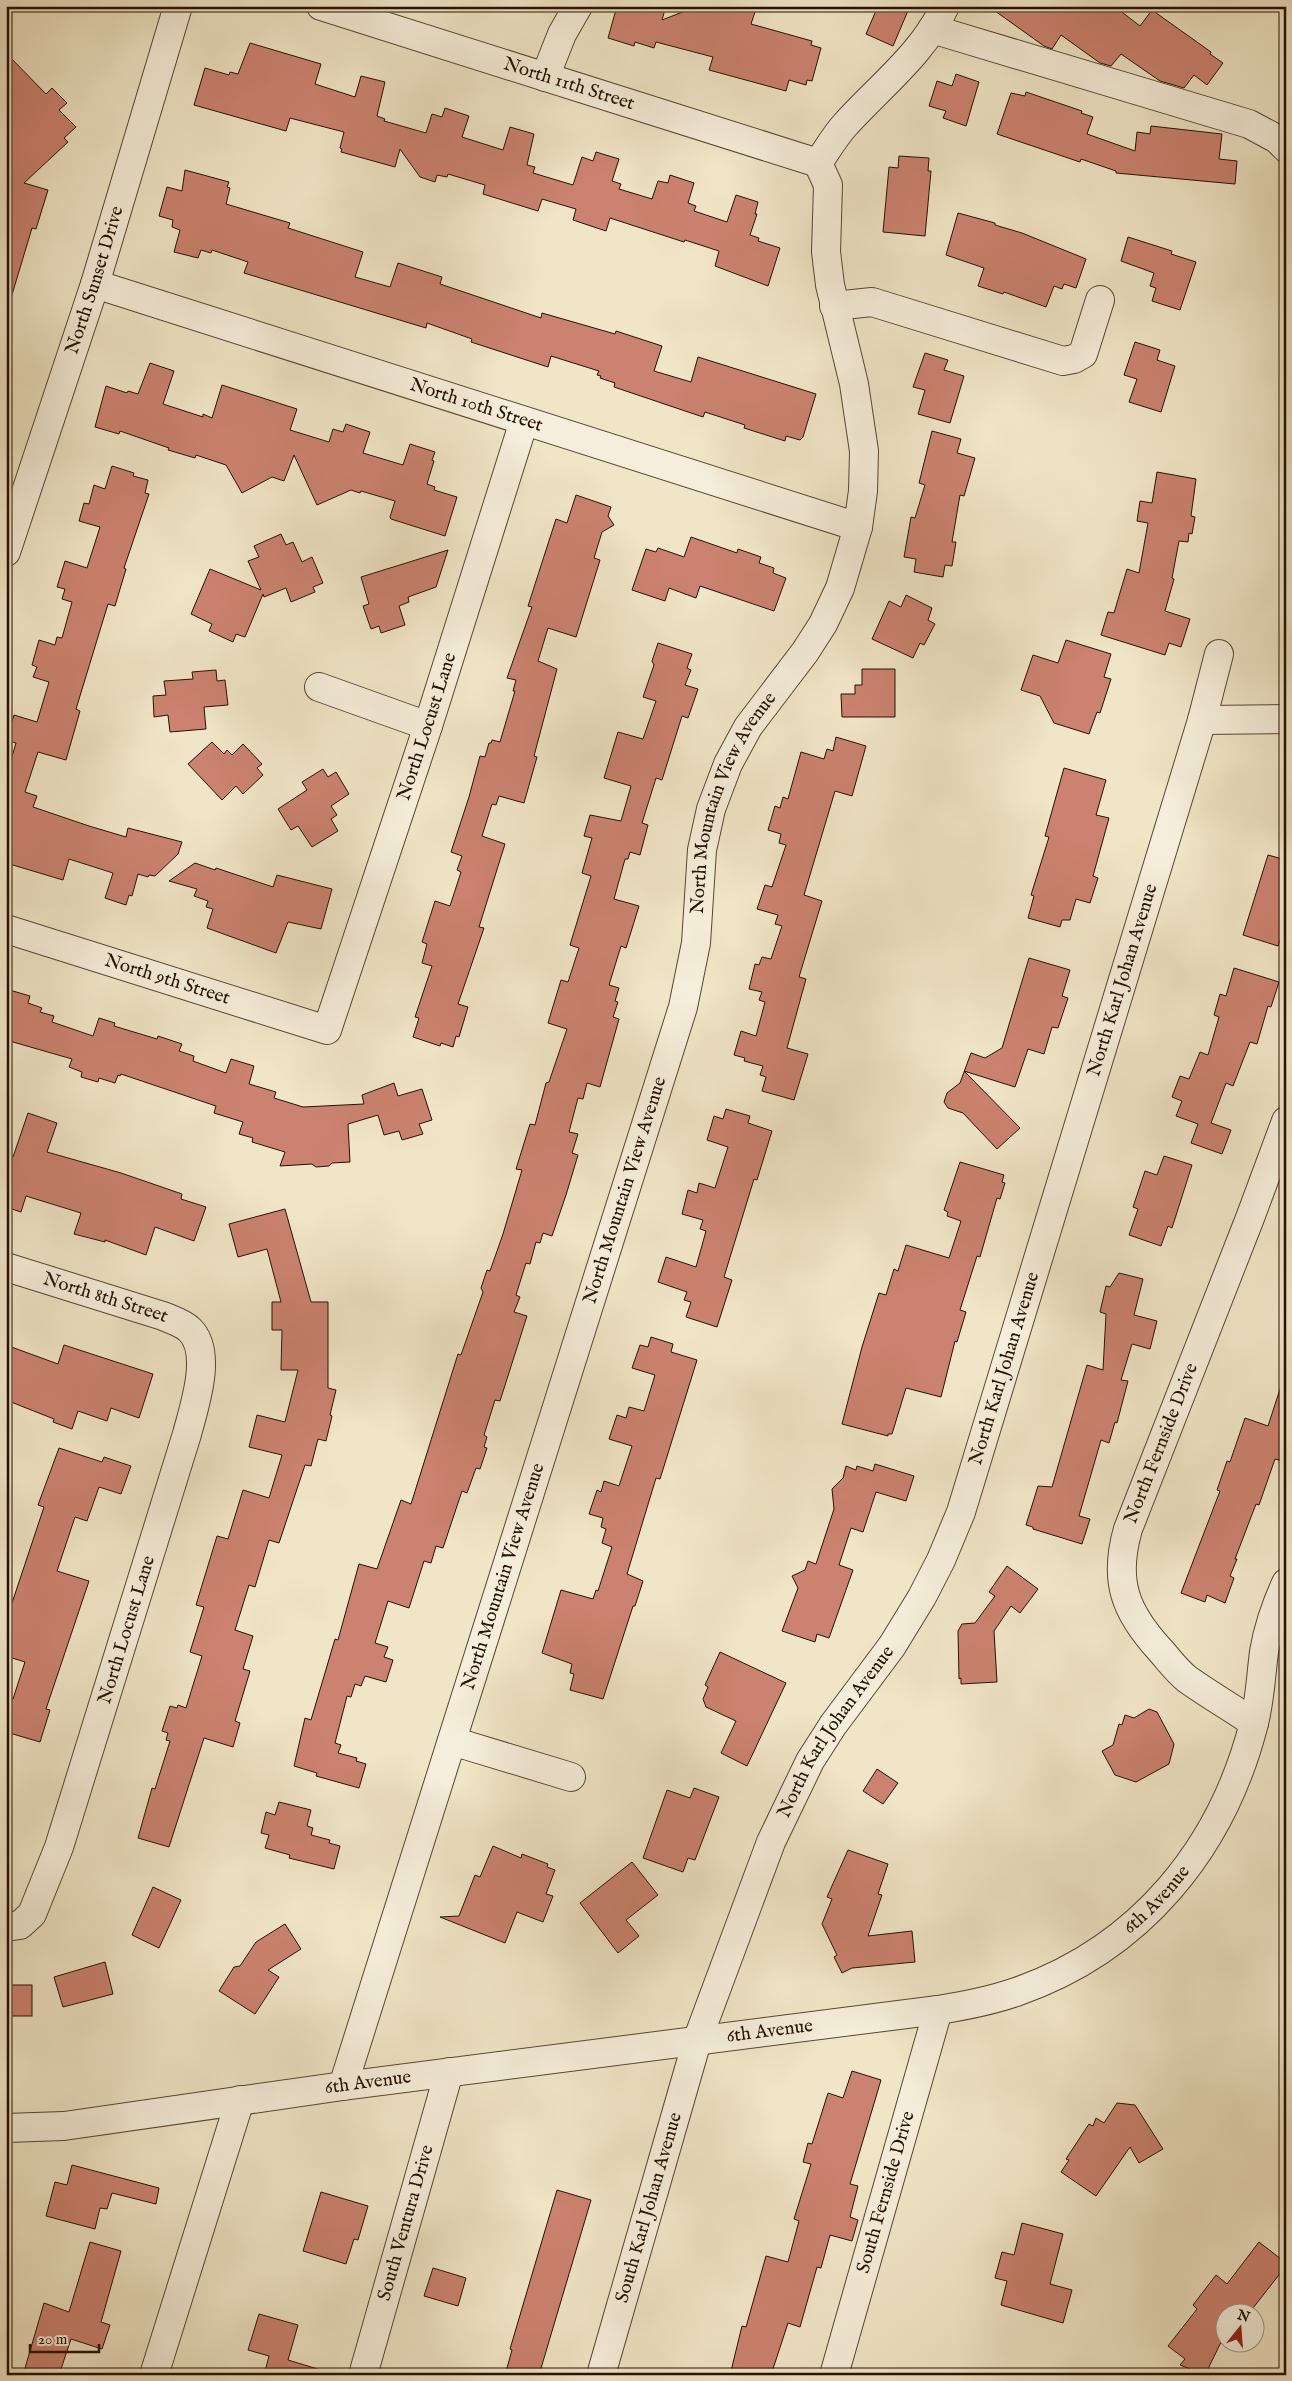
<svg xmlns="http://www.w3.org/2000/svg" width="1292" height="2381" viewBox="0 0 1292 2381" font-family="'IM FELL English',serif">
<style>
.building{fill:#cb8270;stroke:#241101}
.lines{fill:none;stroke-linecap:round;stroke-linejoin:round}
.minor-casing{stroke:#574632;stroke-width:30}
.minor{stroke:#f5eeda;stroke-width:28}
.labels{text-anchor:middle;dominant-baseline:central;stroke-width:4;stroke-linejoin:round;paint-order:stroke}
.street-label{font-size:19px;fill:#241101;stroke:#f5eeda}
</style>
<rect width="100%" height="100%" fill="#f0e5c6"/>
<filter id="stains"><feTurbulence type="fractalNoise" baseFrequency=".004" numOctaves="4"/><feColorMatrix values="0 0 0 0 .2 0 0 0 0 .09 0 0 0 0 .02 0 0 0 .5 -.17"/></filter>
<radialGradient id="worn" r=".72"><stop offset=".6" stop-color="#630" stop-opacity="0"/><stop offset="1" stop-color="#630" stop-opacity=".3"/></radialGradient>
<!-- building -->
<g class="building">
<polygon points="617,6 666,6 662,20 698,6 745,6 747,10 755,12 751,24 812,41 811,45 821,48 812,81 807,80 806,85 789,80 786,91 709,70 713,57 656,42 654,48 635,42 634,46 608,38"/>
<polygon points="878,6 910,6 893,46 866,34"/>
<polygon points="988,6 1114,6 1140,26 1152,10 1211,52 1210,54 1223,63 1207,85 1194,75 1184,88 1160,81 1121,54 1111,66 1100,63 1061,35 1052,49 1044,46"/>
<polygon points="250,43 321,64 315,84 355,97 361,76 385,82 377,116 385,119 384,121 426,133 432,114 442,117 445,108 469,116 462,137 503,150 510,127 534,134 527,165 535,167 533,173 573,185 582,157 593,161 596,152 619,159 612,181 621,184 619,189 652,199 658,181 668,183 670,175 694,183 688,203 696,206 694,211 727,222 736,195 758,202 755,214 757,214 750,235 759,238 758,241 780,248 768,286 715,266 719,251 685,240 684,242 610,218 606,231 573,220 576,209 542,199 538,211 483,194 485,185 448,174 447,177 437,175 435,182 420,177 400,149 395,167 341,152 342,149 340,148 344,132 290,118 286,131 194,105 205,68 229,75 230,72 238,74"/>
<polygon points="6,53 46,94 52,88 67,103 59,110 76,127 64,138 68,142 24,183 48,190 36,229 32,228 11,298 6,298"/>
<polygon points="956,74 979,82 966,126 943,118 946,111 929,106 937,81 952,86"/>
<polygon points="1026,92 1082,111 1081,113 1093,117 1087,134 1135,151 1137,132 1150,134 1151,126 1222,134 1219,159 1237,161 1235,184 1116,173 1116,171 1081,159 1080,162 997,134 1011,93 1025,96"/>
<polygon points="899,156 929,158 928,171 931,171 925,236 883,232 889,167 898,168"/>
<polygon points="185,170 229,182 227,187 230,188 226,204 290,223 288,228 363,252 355,277 390,287 398,263 442,277 440,284 541,318 542,313 615,334 616,331 662,346 654,371 691,382 698,357 816,394 803,437 800,440 786,436 785,441 744,428 745,425 705,412 703,417 614,387 615,383 600,378 601,376 597,375 599,371 551,356 548,367 471,342 472,339 427,323 426,328 244,273 248,262 212,250 211,253 201,250 198,258 174,252 180,230 172,227 173,220 159,216 167,187 182,191"/>
<polygon points="958,213 995,223 995,225 1022,233 1086,259 1076,288 1064,284 1062,289 1054,286 1046,307 1004,292 1003,294 978,286 984,268 946,255"/>
<polygon points="1128,237 1172,251 1171,254 1196,262 1180,310 1152,301 1156,288 1150,286 1154,273 1121,261"/>
<polygon points="1135,342 1160,350 1157,360 1175,366 1161,412 1129,402 1137,379 1124,375"/>
<polygon points="925,353 948,360 944,370 964,376 950,423 918,414 925,390 913,387"/>
<polygon points="150,363 174,371 163,404 203,417 203,414 212,418 222,385 297,409 290,430 329,442 333,429 343,432 346,424 370,432 363,453 403,465 410,444 435,452 432,460 434,461 427,484 435,487 434,490 457,497 445,536 391,519 390,517 395,501 361,491 360,493 351,490 317,505 294,455 284,481 272,477 242,493 226,465 196,455 195,458 168,450 169,448 120,431 119,434 95,427 106,386 127,393 128,391 138,394"/>
<polygon points="932,431 961,439 957,453 975,458 964,496 960,495 952,542 956,542 952,566 945,565 943,577 914,572 916,559 904,557 911,517 915,518 925,485 919,483"/>
<polygon points="112,466 134,473 133,476 148,480 145,493 149,494 124,568 126,569 115,606 108,604 76,709 80,711 66,760 38,752 25,792 37,796 33,807 89,826 126,837 128,828 182,842 178,854 155,876 149,875 148,877 138,874 132,896 129,895 126,905 105,898 113,873 69,859 63,880 6,863 6,776 16,743 6,740 14,715 37,722 49,682 33,677 37,667 32,665 39,640 55,645 57,637 62,638 72,602 62,599 65,589 57,587 65,561 87,568 100,527 79,521 84,503 89,504 94,485 105,489"/>
<polygon points="1157,472 1196,479 1191,516 1195,517 1192,534 1189,533 1188,542 1179,541 1172,578 1174,579 1165,611 1190,619 1181,647 1169,643 1165,655 1101,635 1108,612 1114,613 1127,569 1139,573 1148,523 1137,521 1140,501 1152,503"/>
<polygon points="576,495 611,507 608,516 614,525 602,532 594,558 600,560 576,637 548,628 538,661 557,669 534,756 537,757 524,803 499,796 496,805 492,804 482,836 505,844 479,927 484,928 458,1004 468,1007 459,1037 456,1036 453,1047 441,1043 440,1046 413,1037 419,1018 415,1017 432,966 422,963 427,944 422,942 435,901 450,906 461,872 457,870 462,856 451,852 469,797 480,756 485,757 489,743 491,743 492,740 500,742 515,691 513,691 516,680 507,678 532,607 528,606 556,519 567,523"/>
<polygon points="281,534 286,545 293,542 302,562 312,557 323,583 313,587 315,592 291,602 286,588 264,597 263,594 245,637 236,634 233,642 209,631 212,624 191,614 210,569 261,590 248,561 259,557 254,546"/>
<polygon points="691,537 737,553 738,549 761,557 759,563 774,568 773,573 786,578 774,611 700,586 696,598 669,588 665,601 632,590 646,549 656,552 658,548 684,557"/>
<polygon points="448,550 436,587 408,597 409,602 399,606 405,625 381,633 379,626 371,629 363,606 369,604 361,577"/>
<polygon points="906,595 932,608 928,620 935,624 924,645 920,643 913,658 872,639 889,601 901,607"/>
<polygon points="1066,640 1111,654 1104,677 1111,679 1100,713 1097,712 1089,734 1054,723 1040,696 1021,690 1033,655 1058,663"/>
<polygon points="658,643 692,654 687,668 691,670 685,685 698,689 688,718 682,716 662,780 656,778 642,823 648,825 640,855 630,852 628,859 625,859 614,899 639,906 626,948 621,946 609,985 619,988 615,1001 618,1002 613,1017 619,1019 600,1087 587,1083 583,1099 578,1098 569,1132 578,1134 572,1153 578,1155 566,1195 552,1236 543,1233 540,1243 536,1242 530,1264 526,1263 516,1295 520,1297 514,1312 527,1316 500,1401 495,1400 484,1435 487,1437 484,1447 487,1448 480,1469 476,1468 467,1493 462,1491 443,1548 436,1546 431,1563 424,1561 409,1608 388,1601 375,1643 388,1647 384,1657 393,1660 386,1682 365,1676 361,1686 355,1684 351,1697 347,1696 335,1743 341,1745 338,1753 357,1758 356,1761 366,1764 359,1788 316,1776 317,1773 294,1766 305,1718 311,1720 335,1639 338,1640 359,1564 377,1569 401,1500 411,1504 458,1354 461,1355 483,1292 481,1288 487,1270 490,1271 503,1234 522,1170 516,1169 530,1124 535,1125 546,1083 549,1082 567,1029 548,1023 561,980 568,982 579,948 570,945 591,876 582,873 592,838 584,836 590,815 621,821 631,786 604,778 618,732 643,739 656,701 643,697 654,665 652,661"/>
<polygon points="862,669 895,669 895,717 842,717 841,694 855,694 855,685 862,685"/>
<polygon points="216,670 217,681 225,680 228,705 204,707 206,729 170,732 168,715 154,717 153,696 166,695 164,681 193,679 192,672"/>
<polygon points="836,737 866,746 852,796 835,791 804,895 822,901 799,977 806,979 787,1048 808,1054 794,1100 762,1091 766,1077 760,1075 763,1066 744,1061 745,1058 734,1055 741,1031 756,1036 765,1002 759,1000 762,992 749,989 755,964 759,965 762,957 771,959 782,926 775,924 778,915 757,909 765,885 772,887 786,845 779,843 781,834 768,830 775,806 780,808 783,797 788,799 801,752 824,759 827,749 833,751"/>
<polygon points="212,742 224,754 227,750 232,755 243,744 262,764 257,768 263,775 243,794 236,786 222,800 188,764"/>
<polygon points="1064,768 1106,780 1096,815 1109,818 1093,876 1098,878 1090,903 1076,899 1070,920 1062,920 1060,927 1028,918 1034,896 1031,895 1049,837 1045,836"/>
<polygon points="323,769 328,777 336,772 349,794 331,806 337,815 331,819 338,831 312,847 298,826 291,830 278,809 307,790 302,782"/>
<polygon points="1268,855 1286,860 1286,922 1278,946 1243,935"/>
<polygon points="195,863 215,870 216,868 273,887 277,875 332,889 321,929 288,922 276,953 207,928 213,909 206,907 208,901 194,896 197,889 169,881"/>
<polygon points="1029,958 1070,970 1062,996 1068,998 1058,1028 1052,1027 1044,1054 1028,1049 1015,1087 964,1071 1020,1128 997,1149 963,1113 948,1108 944,1102 947,1093 960,1083 971,1053 985,1058 1002,1048"/>
<polygon points="1234,968 1279,982 1271,1007 1268,1006 1257,1044 1250,1042 1233,1086 1226,1083 1211,1123 1231,1130 1222,1154 1191,1143 1198,1124 1176,1116 1182,1101 1172,1097 1180,1076 1189,1079 1200,1052 1208,1055 1219,1017 1214,1015 1220,994 1226,996"/>
<polygon points="6,989 30,996 28,1003 42,1008 40,1012 54,1016 52,1022 93,1036 99,1018 115,1023 114,1026 157,1039 158,1036 182,1044 179,1051 194,1056 193,1061 226,1073 231,1059 254,1066 249,1084 276,1092 274,1098 303,1107 364,1104 362,1095 394,1083 398,1096 422,1089 432,1120 419,1124 423,1134 402,1140 399,1131 384,1135 378,1115 348,1124 350,1162 332,1163 329,1166 316,1167 312,1164 280,1166 285,1152 252,1142 253,1138 239,1134 243,1122 214,1113 216,1106 121,1074 120,1076 118,1075 115,1083 99,1078 98,1082 81,1077 82,1072 69,1067 72,1059 6,1040"/>
<polygon points="726,1109 750,1116 748,1123 772,1131 757,1180 754,1179 724,1277 732,1280 717,1327 686,1317 691,1302 684,1300 687,1292 658,1282 666,1257 696,1267 706,1231 700,1229 703,1220 682,1214 688,1190 697,1193 699,1183 715,1188 728,1147 707,1140 714,1116 723,1119"/>
<polygon points="28,1113 57,1123 47,1152 121,1173 182,1194 181,1199 206,1207 194,1241 155,1227 146,1255 105,1240 105,1242 74,1234 81,1213 26,1196 21,1212 6,1207 6,1155 13,1157"/>
<polygon points="1164,1156 1192,1165 1172,1228 1168,1226 1161,1246 1129,1235 1138,1209 1133,1207 1145,1171 1157,1175"/>
<polygon points="960,1162 1004,1175 1002,1182 1005,1183 1000,1199 997,1198 980,1257 977,1256 960,1310 966,1312 957,1342 955,1341 941,1397 906,1388 892,1434 888,1434 888,1436 842,1424 862,1347 879,1293 886,1295 894,1269 898,1271 906,1245 949,1258 961,1221 947,1216 948,1212 944,1210"/>
<polygon points="285,1209 311,1302 328,1302 328,1388 336,1390 330,1415 332,1416 326,1441 318,1439 311,1466 305,1465 279,1543 269,1540 255,1587 249,1585 235,1630 253,1636 243,1669 250,1671 235,1721 240,1723 233,1747 204,1738 169,1847 138,1838 152,1788 155,1789 170,1741 166,1740 168,1733 162,1731 170,1706 177,1708 178,1705 186,1708 202,1656 190,1652 204,1607 196,1605 217,1536 228,1539 243,1490 269,1498 282,1455 249,1447 257,1415 285,1422 298,1370 281,1370 282,1330 272,1330 272,1302 281,1302 267,1249 238,1257 229,1224"/>
<polygon points="1119,1273 1143,1279 1134,1315 1157,1321 1150,1349 1132,1344 1121,1380 1128,1381 1117,1423 1115,1422 1109,1443 1101,1440 1079,1516 1090,1519 1082,1544 1033,1529 1033,1527 1026,1525 1038,1486 1052,1487 1087,1365 1103,1370 1106,1314 1100,1312 1106,1286 1110,1287"/>
<polygon points="651,1337 673,1344 671,1352 697,1360 660,1479 656,1478 627,1574 643,1581 635,1606 633,1606 603,1699 570,1690 574,1674 570,1673 572,1664 542,1653 561,1590 593,1599 596,1590 598,1591 612,1547 602,1543 606,1529 601,1527 603,1518 589,1514 597,1490 601,1492 604,1481 619,1486 632,1446 609,1439 617,1415 626,1418 629,1407 644,1411 655,1375 632,1368 640,1345 648,1347"/>
<polygon points="6,1345 58,1364 64,1345 153,1374 139,1418 111,1408 107,1421 78,1411 72,1429 53,1422 54,1419 6,1400"/>
<polygon points="1282,1383 1286,1383 1286,1462 1275,1459 1259,1505 1256,1504 1235,1559 1237,1559 1230,1576 1234,1578 1225,1603 1207,1595 1205,1602 1181,1593 1220,1491 1217,1490 1227,1461 1230,1462 1245,1418 1268,1426"/>
<polygon points="59,1448 102,1462 104,1457 131,1466 121,1494 99,1487 87,1521 75,1517 57,1571 89,1581 46,1709 50,1710 40,1742 6,1732 6,1697 13,1699 25,1662 6,1656 6,1621 44,1507 38,1505"/>
<polygon points="875,1464 914,1476 906,1501 876,1492 863,1532 851,1528 839,1565 853,1570 829,1638 817,1634 815,1642 782,1631 798,1588 792,1576 805,1570 808,1561 816,1564 834,1509 832,1489 843,1478 846,1466 856,1470 857,1466 873,1471"/>
<polygon points="1007,1566 1038,1589 1020,1613 1011,1606 994,1631 997,1682 961,1684 961,1678 959,1679 958,1631 962,1624 975,1623 995,1596 989,1592"/>
<polygon points="720,1652 786,1683 747,1766 721,1753 736,1721 706,1707 703,1699 708,1687 705,1685"/>
<polygon points="1149,1709 1157,1712 1174,1744 1169,1764 1136,1782 1115,1775 1102,1751 1113,1745 1119,1724 1122,1725 1125,1715 1134,1718"/>
<polygon points="877,1769 898,1783 883,1804 863,1791"/>
<polygon points="694,1788 719,1797 695,1860 688,1858 683,1872 643,1858 667,1790 690,1798"/>
<polygon points="279,1802 311,1810 307,1826 313,1828 311,1835 330,1840 329,1843 340,1846 334,1869 289,1858 290,1855 265,1848 269,1835 261,1833 266,1812 275,1815"/>
<polygon points="493,1846 521,1858 522,1854 548,1864 547,1867 555,1870 546,1894 553,1896 543,1922 517,1912 505,1943 440,1917 459,1916 475,1875 480,1877"/>
<polygon points="848,1850 888,1864 878,1894 882,1895 868,1936 912,1931 915,1962 852,1968 842,1973 834,1957 837,1955 822,1924 832,1899 827,1897"/>
<polygon points="632,1862 658,1895 626,1920 639,1936 618,1953 580,1903"/>
<polygon points="153,1887 181,1900 159,1948 132,1935"/>
<polygon points="285,1924 301,1949 268,1970 279,1977 255,2014 219,1991 234,1967 240,1966 256,1942"/>
<polygon points="105,1962 113,1994 63,2007 54,1977"/>
<rect x="6" y="1985" width="26" height="31"/>
<polygon points="852,2071 881,2080 850,2184 858,2186 850,2217 858,2220 852,2241 830,2235 821,2268 817,2267 800,2327 788,2323 771,2375 730,2375 742,2326 746,2327 766,2256 788,2262 799,2221 794,2219 811,2164 803,2162 808,2143 812,2144 828,2093 843,2098"/>
<polygon points="1117,2103 1135,2105 1163,2149 1139,2163 1130,2147 1096,2196 1061,2172 1069,2160 1066,2159 1089,2124 1093,2126 1096,2118 1104,2123"/>
<polygon points="72,2165 159,2188 156,2204 112,2193 107,2209 100,2208 95,2229 46,2216 55,2182 67,2185"/>
<polygon points="557,2190 591,2200 539,2375 505,2375 512,2350 510,2349"/>
<polygon points="321,2192 368,2206 358,2240 354,2239 346,2264 303,2251"/>
<polygon points="1022,2223 1063,2234 1050,2284 1072,2290 1063,2323 1001,2305 1007,2281 995,2278 1002,2252 1014,2255"/>
<polygon points="90,2242 121,2251 101,2322 110,2325 102,2349 71,2339 59,2375 23,2375 44,2303 69,2312"/>
<polygon points="1259,2242 1286,2263 1286,2266 1253,2308 1251,2307 1246,2314 1224,2314 1224,2336 1205,2375 1180,2365 1185,2359 1168,2346 1197,2309 1193,2305 1216,2275 1227,2284"/>
<polygon points="433,2268 466,2278 458,2306 424,2296"/>
<polygon points="259,2314 298,2325 288,2360 321,2370 320,2375 264,2375 269,2356 248,2350"/>
</g>
<g class="lines">
<defs>
<g id="minor">
<path id="s1" d="M321,6l497,157"/>
<polyline points="932,29 1249,124 1277,139 1286,148"/>
<polyline points="545,77 562,34 578,6"/>
<path d="M818,163c9,-13 17,-27 27,-38 34,-38 79,-72 100,-119"/>
<path id="s2" d="M95,284l763,243"/>
<polyline points="834,306 872,302 1063,361 1074,359 1083,354 1100,300"/>
<path id="s3" d="M6,552l89,-268 83,-278"/>
<polyline points="319,687 428,726"/>
<polyline points="1202,720 1286,719"/>
<path id="s4" d="M6,929l321,101 101,-304 96,-305"/>
<path id="s5" d="M6,1267l157,49c9,4 20,7 27,14 23,23 4,77 -3,104l-128,413 -27,67 -12,11 -14,2"/>
<path id="s6" d="M1254,1723c-22,-15 -46,-29 -67,-44 -10,-8 -18,-19 -26,-28 -36,-39 -48,-70 -33,-122l122,-311 36,-97"/>
<polyline points="452,1741 571,1777"/>
<path id="s7" d="M343,2086l340,-1079 13,-64 6,-93 9,-41 17,-45 20,-37 57,-75 18,-28 17,-36 18,-61 5,-36 1,-40 -10,-67 -24,-99 -4,-33 2,-67 -10,-22"/>
<path id="s8" d="M6,2128l58,-2 279,-40 595,-76c26,-4 52,-9 78,-18 124,-43 206,-143 238,-269 6,-23 7,-48 10,-71 4,-24 12,-47 22,-69"/>
<polyline points="154,2375 240,2100"/>
<path id="s9" d="M363,2375l86,-303"/>
<path id="s10" d="M601,2375l96,-334 74,-199 39,-81 23,-36 59,-79 30,-49 19,-37 20,-48 241,-792 17,-66"/>
<path id="s11" d="M834,2375l104,-365"/>
</g>
</defs>
<!-- minor casing -->
<use href="#minor" class="minor-casing"/>
<!-- minor -->
<use href="#minor" class="minor"/>
</g>
<g class="labels">
<!-- street labels -->
<g class="street-label">
<text stroke="none"><textPath href="#s1" startOffset="260">North 11th Street</textPath></text>
<text stroke="none"><textPath href="#s3" startOffset="286">North Sunset Drive</textPath></text>
<text stroke="none"><textPath href="#s2" startOffset="400">North 10th Street</textPath></text>
<text stroke="none"><textPath href="#s4" startOffset="656">North Locust Lane</textPath></text>
<text stroke="none"><textPath href="#s7" startOffset="1344">North Mountain View Avenue</textPath></text>
<text stroke="none"><textPath href="#s4" startOffset="169">North 9th Street</textPath></text>
<text stroke="none"><textPath href="#s10" startOffset="1498">North Karl Johan Avenue</textPath></text>
<text stroke="none"><textPath href="#s7" startOffset="939">North Mountain View Avenue</textPath></text>
<text stroke="none"><textPath href="#s5" startOffset="104">North 8th Street</textPath></text>
<text stroke="none"><textPath href="#s10" startOffset="1092">North Karl Johan Avenue</textPath></text>
<text stroke="none"><textPath href="#s6" startOffset="344">North Fernside Drive</textPath></text>
<text stroke="none"><textPath href="#s7" startOffset="534">North Mountain View Avenue</textPath></text>
<text transform="translate(127 1630) rotate(-73)">North Locust Lane</text>
<text stroke="none"><textPath href="#s10" startOffset="688">North Karl Johan Avenue</textPath></text>
<text stroke="none"><textPath href="#s8" startOffset="1190">6th Avenue</textPath></text>
<text stroke="none"><textPath href="#s8" startOffset="770">6th Avenue</textPath></text>
<text stroke="none"><textPath href="#s8" startOffset="365">6th Avenue</textPath></text>
<text stroke="none"><textPath href="#s11" startOffset="190">South Fernside Drive</textPath></text>
<text stroke="none"><textPath href="#s10" startOffset="174">South Karl Johan Avenue</textPath></text>
<text stroke="none"><textPath href="#s9" startOffset="158">South Ventura Drive</textPath></text>
</g>
</g>
<!-- margin -->
<rect width="1292" height="2381" fill="none" stroke="#f0e5c6" stroke-width="25"/>
<rect x="8" y="8" width="1277" height="2366" fill="none" stroke="#241101" stroke-width="2.5"/>
<rect x="12" y="12" width="1267" height="2356" fill="none" stroke="#241101"/>
<!-- north arrow -->
<g transform="translate(1240 2328) rotate(17)"><circle r="24" fill="#f5eeda" stroke="#a19683"/>
<path d="M0-4L9 19L0 12L-9 19Z" fill="#8f2418"/>
<text y="-8" font-size="14" font-weight="bold" text-anchor="middle" fill="#241101">N</text>
</g>
<!-- scale -->
<path d="M30 2344v8h69v-8" fill="none" stroke="#241101" stroke-width="2.5"/>
<text x="38" y="2344" font-size="15" fill="#241101" stroke="#f5eeda" stroke-width="4" paint-order="stroke">20 m</text>
<rect width="100%" height="100%" filter="url(#stains)"/>
<rect width="100%" height="100%" fill="url(#worn)"/>
</svg>
